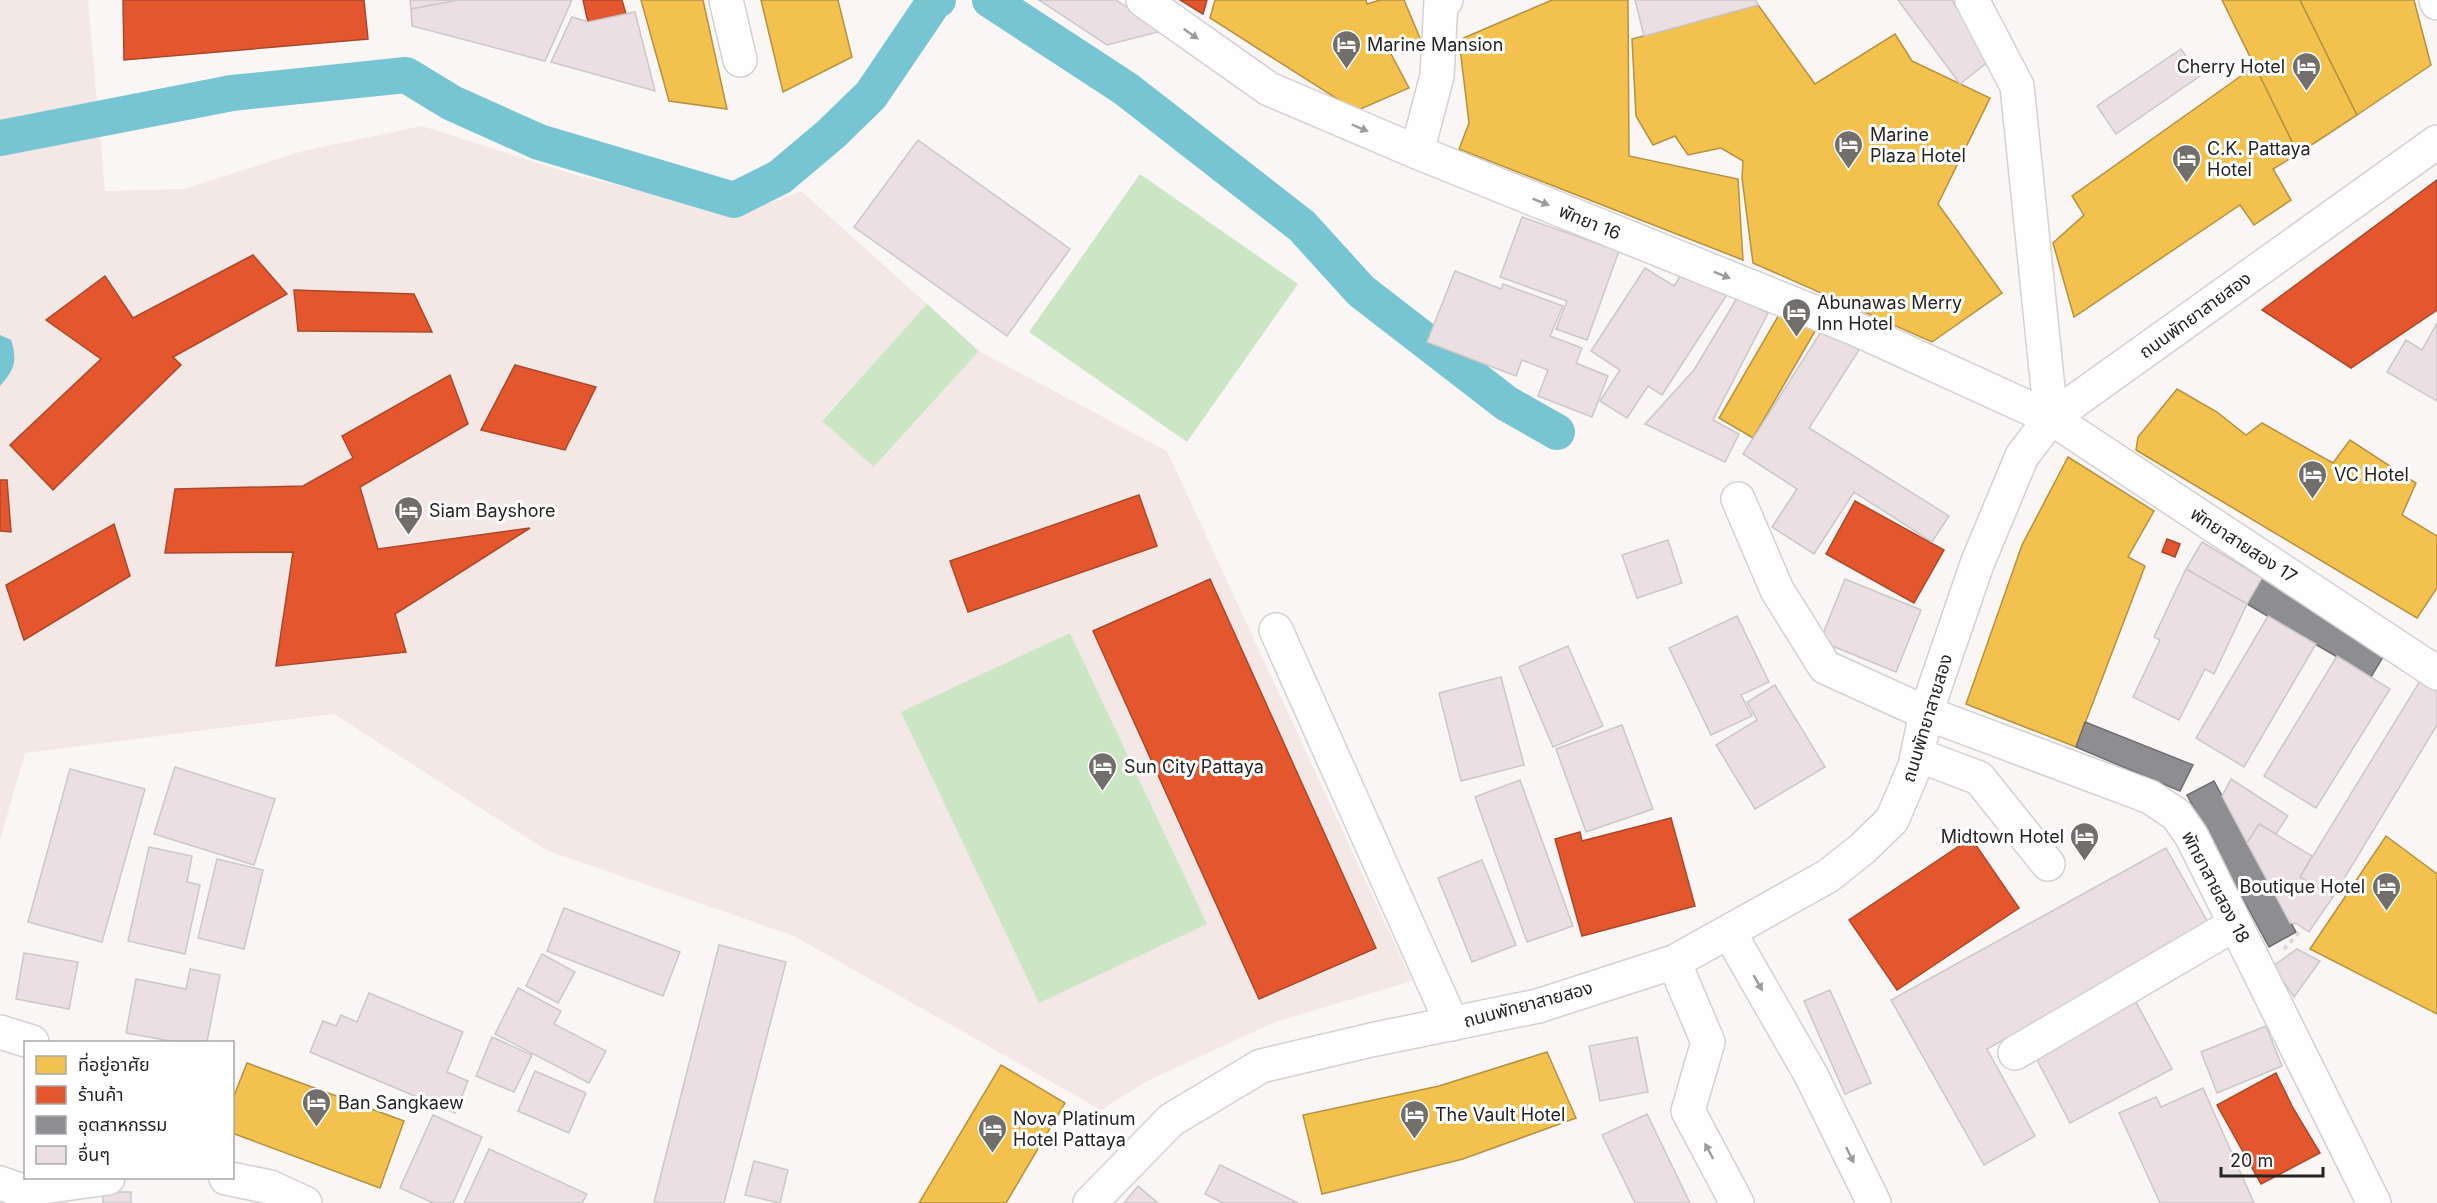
<svg xmlns="http://www.w3.org/2000/svg" width="2437" height="1203" viewBox="0 0 2437 1203" font-family="Inter,'Noto Sans Thai',sans-serif">
<style>
.built{fill:#f3e8e5}
.green{fill:#cbe5c5}
.water{fill:#77c5d3}
.homes{fill:#f2c14e;stroke:#b59241;stroke-width:1.5}
.shops{fill:#e4572e;stroke:#ab482b;stroke-width:1.5}
.industry{fill:#8d8d92;stroke:#6e6e71;stroke-width:1.5}
.lines{fill:none;stroke-linecap:round;stroke-linejoin:round}
.canal{stroke:#77c5d3;stroke-width:36}
.building{fill:#ebdfe3;stroke:#cbc8c8;stroke-width:1.5}
.minor-casing{stroke:#d5d1d0;stroke-width:36}
.major-casing{stroke:#d5d1d0;stroke-width:36}
.path{stroke:#dad8d8;stroke-width:4;stroke-dasharray:4.5 4.5;stroke-linecap:butt}
.minor{stroke:#fefefe;stroke-width:33}
.major{stroke:#fefefe;stroke-width:33}
.oneway{fill:#9d9c9b}
.labels{text-anchor:middle;dominant-baseline:central;stroke-width:6;stroke-linejoin:round;paint-order:stroke}
.poi-label{font-size:18px;fill:#272423;stroke:#fff;text-anchor:start}
.street-label{font-size:18px;fill:#272423;stroke:#fff}
</style>
<rect width="100%" height="100%" fill="#faf6f5"/>
<!-- built -->
<polygon class="built" points="0,0 88,0 105,191 184,189 303,151 422,126 579,176 741,214 801,191 927,304 822,420 875,467 979,351 1167,451 1412,981 1275,1022 1147,1081 1101,1110 794,936 546,850 334,714 25,753 0,840"/>
<!-- green -->
<g class="green">
<polygon points="1140,174 1298,284 1187,442 1029,332"/>
<polygon points="927,304 979,351 874,467 822,421"/>
<polygon points="1070,633 1207,924 1039,1003 901,712"/>
</g>
<!-- water -->
<path class="water" d="M0,335l11,5c7,21 3,30 -11,46z"/>
<!-- homes -->
<g class="homes">
<polygon points="641,0 703,0 727,109 669,101"/>
<polygon points="761,0 838,0 852,57 783,92"/>
<polygon points="1215,0 1366,0 1367,4 1380,0 1404,0 1422,43 1390,52 1409,88 1356,111 1210,18"/>
<polygon points="1552,0 1628,0 1629,156 1738,179 1743,260 1459,149 1469,123 1459,40"/>
<polygon points="2222,0 2300,0 2357,115 2298,154"/>
<polygon points="2300,0 2414,0 2431,65 2357,115"/>
<polygon points="1758,5 1815,84 1895,34 1912,61 1990,98 1938,204 2002,293 1932,342 1753,263 1742,178 1743,161 1721,148 1688,155 1675,136 1653,145 1636,116 1632,39"/>
<polygon points="2255,66 2298,154 2273,169 2291,200 2254,225 2240,205 2074,317 2053,243 2084,215 2072,196"/>
<polygon points="1784,306 1818,326 1753,438 1719,418"/>
<polygon points="2177,389 2217,412 2246,435 2262,423 2333,463 2350,440 2416,483 2402,515 2437,536 2437,588 2417,618 2136,450 2138,437"/>
<polygon points="2068,457 2154,511 2128,557 2145,566 2076,747 1966,704 2022,545"/>
<polygon points="2386,836 2437,874 2437,1014 2310,949"/>
<polygon points="1547,1052 1576,1118 1463,1159 1322,1194 1303,1115 1439,1086"/>
<polygon points="247,1063 404,1121 380,1188 232,1133 232,1101"/>
<polygon points="1001,1065 1065,1103 1006,1203 919,1203"/>
</g>
<!-- shops -->
<g class="shops">
<polygon points="123,0 364,0 368,39 124,60"/>
<polygon points="583,0 622,0 626,14 588,22"/>
<polygon points="1180,0 1207,0 1203,14"/>
<polygon points="2437,180 2437,310 2351,368 2262,310"/>
<polygon points="253,255 287,294 173,357 181,365 53,490 10,445 101,359 46,320 105,276 133,318"/>
<polygon points="294,290 414,294 432,332 298,331"/>
<polygon points="515,365 596,387 565,450 481,430"/>
<polygon points="450,375 468,424 360,487 378,549 530,528 395,614 406,652 276,666 293,552 165,553 175,489 303,486 353,458 342,436"/>
<polygon points="0,480 7,480 11,532 0,531"/>
<polygon points="1139,495 1157,546 968,612 950,561"/>
<polygon points="1855,501 1944,550 1914,603 1826,554"/>
<polygon points="114,524 130,576 24,640 6,585"/>
<polygon points="2167,539 2180,544 2175,557 2162,552"/>
<polygon points="1210,579 1376,948 1259,999 1093,631"/>
<polygon points="1671,818 1695,906 1582,936 1555,839 1580,832 1582,841"/>
<polygon points="1971,838 2019,908 1897,990 1849,920"/>
<polygon points="2276,1073 2293,1108 2320,1153 2261,1184 2217,1105"/>
</g>
<!-- industry -->
<g class="industry">
<polygon points="2262,578 2386,652 2371,677 2247,604"/>
<polygon points="2085,722 2193,765 2180,791 2076,747"/>
<polygon points="2214,781 2296,932 2269,947 2187,795"/>
</g>
<g class="lines">
<!-- canal -->
<g class="canal">
<polyline points="990,0 1126,89 1302,226 1361,291 1506,403 1557,432"/>
<polyline points="0,138 232,93 406,75 452,103 539,142 734,200 780,177 831,134 871,95 934,2 938,0"/>
</g>
</g>
<!-- building -->
<g class="building">
<polygon points="410,0 456,0 456,1 411,9"/>
<polygon points="572,0 545,61 412,26 411,9 459,0"/>
<polygon points="1039,0 1116,0 1162,31 1107,45"/>
<polygon points="1635,0 1756,0 1758,5 1644,36"/>
<polygon points="1898,0 1952,0 1989,61 1960,84"/>
<polygon points="635,12 655,91 551,62 572,17 588,22"/>
<polygon points="2181,49 2200,76 2116,134 2097,106"/>
<polygon points="918,140 1070,249 1007,336 854,227"/>
<polygon points="1522,217 1619,251 1587,340 1556,329 1567,301 1500,277"/>
<polygon points="1686,267 1728,293 1662,395 1648,386 1627,418 1600,401 1620,370 1591,351 1645,268 1674,286"/>
<polygon points="1455,271 1501,289 1503,284 1563,306 1550,336 1582,348 1576,363 1608,376 1592,417 1538,396 1548,370 1522,360 1516,376 1427,342"/>
<polygon points="1737,298 1768,313 1713,420 1739,434 1725,462 1645,424 1694,370"/>
<polygon points="2437,323 2437,401 2387,372 2406,340 2422,350"/>
<polygon points="1824,327 1859,350 1809,428 1949,516 1932,542 1854,492 1814,554 1772,527 1797,489 1743,454"/>
<polygon points="1668,540 1682,583 1637,598 1622,555"/>
<polygon points="2202,542 2262,578 2247,604 2186,569"/>
<polygon points="2186,569 2247,604 2214,674 2205,669 2179,720 2133,697 2160,640 2154,637"/>
<polygon points="1845,579 1921,610 1896,672 1820,641"/>
<polygon points="1737,616 1769,682 1741,695 1752,716 1711,735 1669,648"/>
<polygon points="2268,616 2316,644 2244,767 2196,738"/>
<polygon points="1568,646 1603,726 1553,747 1519,667"/>
<polygon points="2337,656 2390,689 2316,808 2264,776"/>
<polygon points="2423,676 2437,685 2437,725 2333,897 2300,877"/>
<polygon points="1501,677 1524,765 1461,781 1439,693"/>
<polygon points="1775,685 1825,767 1755,809 1716,745 1757,720 1747,702"/>
<polygon points="1622,725 1653,809 1586,832 1556,749"/>
<polygon points="175,767 275,799 254,865 154,834"/>
<polygon points="70,769 145,789 102,942 28,922"/>
<polygon points="2231,779 2288,816 2276,834 2259,824 2247,843 2222,796"/>
<polygon points="1520,780 1573,926 1527,942 1475,797"/>
<polygon points="2259,824 2312,856 2300,877 2333,897 2309,932 2297,924 2290,923 2247,843"/>
<polygon points="149,847 192,856 187,882 200,885 185,954 128,941"/>
<polygon points="2166,848 2210,926 1987,1049 2035,1136 1984,1165 1891,1000"/>
<polygon points="217,859 263,870 244,949 198,938"/>
<polygon points="1482,860 1516,945 1472,962 1438,878"/>
<polygon points="564,908 680,952 663,996 547,951"/>
<polygon points="719,945 786,962 724,1203 657,1203 654,1202"/>
<polygon points="2297,949 2320,961 2294,997 2273,966"/>
<polygon points="24,953 78,962 69,1009 16,999"/>
<polygon points="542,954 575,972 558,1003 526,986"/>
<polygon points="190,969 220,975 207,1042 176,1042 126,1033 136,979 186,989"/>
<polygon points="518,988 561,1011 554,1024 606,1051 589,1083 495,1034"/>
<polygon points="1830,990 1871,1083 1845,1094 1804,1001"/>
<polygon points="369,993 463,1032 447,1072 468,1081 455,1113 310,1052 323,1021 336,1026 341,1015 357,1022"/>
<polygon points="2136,1002 2172,1069 2070,1123 2035,1056"/>
<polygon points="2266,1026 2282,1066 2217,1093 2201,1052"/>
<polygon points="492,1037 532,1055 514,1092 476,1076"/>
<polygon points="1637,1037 1648,1092 1600,1101 1589,1046"/>
<polygon points="535,1071 586,1093 569,1133 518,1111"/>
<polygon points="2203,1088 2254,1203 2160,1203 2119,1113 2156,1097 2161,1107"/>
<polygon points="1647,1114 1690,1203 1635,1203 1602,1135"/>
<polygon points="433,1115 482,1137 453,1203 433,1203 400,1188"/>
<polygon points="489,1149 587,1194 582,1203 464,1203"/>
<polygon points="754,1161 788,1170 780,1203 745,1195"/>
<polygon points="1220,1165 1298,1203 1223,1203 1205,1194"/>
<polygon points="1138,1186 1158,1203 1124,1203"/>
<rect x="103" y="1192" width="28" height="11"/>
</g>
<g class="lines">
<defs>
<g id="minor">
<polyline points="726,0 740,60"/>
<polyline points="1143,0 1269,89 1417,152 1856,329 2051,418 2437,673"/>
<polyline points="1972,0 2017,86 2051,418"/>
<polyline points="2436,0 2437,3"/>
<polyline points="1417,152 1437,76 1441,1 1446,0"/>
<polyline points="1738,499 1777,590 1825,667 1926,713 2150,797 2177,815 2192,837 2374,1203"/>
<polyline points="1276,630 1452,1024"/>
<polyline points="1918,755 1979,778 2048,864"/>
<polyline points="1729,932 1811,1075 1874,1203"/>
<polyline points="1674,962 1708,1042 1688,1111 1737,1203"/>
<polyline points="0,1032 32,1042"/>
<polyline points="2015,1053 2235,924"/>
<polyline points="226,1178 270,1187 305,1203"/>
<polyline points="0,1183 20,1190 108,1178"/>
</g>
<polyline id="major" points="1090,1203 1171,1120 1261,1066 1371,1040 1538,1006 1674,962 1828,876 1862,849 1892,820 1915,766 1926,713 1977,564 2022,456 2051,418 2437,142"/>
</defs>
<!-- minor casing -->
<use href="#minor" class="minor-casing"/>
<!-- major casing -->
<use href="#major" class="major-casing"/>
<!-- path -->
<polyline class="path" points="2284,949 2303,928"/>
<!-- minor -->
<use href="#minor" class="minor"/>
<!-- major -->
<use href="#major" class="major"/>
</g>
<!-- one-way arrows -->
<defs><path id="oneway-solid" d="M-6-.8H1V-3.2L6.5 0L1 3.2V.8H-6Z" transform="scale(1.5)"/></defs>
<g class="oneway">
<use href="#oneway-solid" transform="translate(1191 34) rotate(35)"/>
<use href="#oneway-solid" transform="translate(1360 128) rotate(23)"/>
<use href="#oneway-solid" transform="translate(1541 202) rotate(22)"/>
<use href="#oneway-solid" transform="translate(1722 275) rotate(22)"/>
<use href="#oneway-solid" transform="translate(1758 983) rotate(60)"/>
<use href="#oneway-solid" transform="translate(1709 1151) rotate(-118)"/>
<use href="#oneway-solid" transform="translate(1850 1155) rotate(64)"/>
</g>
<!-- icons -->
<defs>
<symbol id="hotel-pin" viewBox="-11 -11 22 30"><path d="M0 17L-7.5 6A9.5 9.5 0 1 1 7.5 6Z" fill="#716e6c" stroke="#fff"/><path d="M-6-4.5h1.5V1H6V5H4.5V3h-9V5H-6ZM-4 0a1.8 1.8 0 1 1 3.6 0ZM.5 0V-2.5h3Q6-2.5 6 0Z" fill="#fff"/></symbol>
</defs>
<g fill-rule="evenodd">
<use href="#hotel-pin" x="1330" y="28" width="33" height="45"/>
<use href="#hotel-pin" x="2290" y="50" width="33" height="45"/>
<use href="#hotel-pin" x="1832" y="128" width="33" height="45"/>
<use href="#hotel-pin" x="2170" y="142" width="33" height="45"/>
<use href="#hotel-pin" x="1780" y="296" width="33" height="45"/>
<use href="#hotel-pin" x="2296" y="458" width="33" height="45"/>
<use href="#hotel-pin" x="392" y="494" width="33" height="45"/>
<use href="#hotel-pin" x="1086" y="750" width="33" height="45"/>
<use href="#hotel-pin" x="2068" y="820" width="33" height="45"/>
<use href="#hotel-pin" x="2370" y="870" width="33" height="45"/>
<use href="#hotel-pin" x="300" y="1086" width="33" height="45"/>
<use href="#hotel-pin" x="1398" y="1098" width="33" height="45"/>
<use href="#hotel-pin" x="976" y="1112" width="33" height="45"/>
</g>
<g class="labels">
<!-- poi labels -->
<g class="poi-label">
<text x="1367" y="44">Marine Mansion</text>
<text x="2285" y="66" text-anchor="end">Cherry Hotel</text>
<text x="1870" y="134">Marine<tspan x="1870" dy="21">Plaza Hotel</tspan></text>
<text x="2207" y="148">C.K. Pattaya<tspan x="2207" dy="21">Hotel</tspan></text>
<text x="1817" y="302">Abunawas Merry<tspan x="1817" dy="21">Inn Hotel</tspan></text>
<text x="2334" y="474">VC Hotel</text>
<text x="429" y="510">Siam Bayshore</text>
<text x="1124" y="766">Sun City Pattaya</text>
<text x="2064" y="836" text-anchor="end">Midtown Hotel</text>
<text x="2365" y="886" text-anchor="end">Boutique Hotel</text>
<text x="338" y="1102">Ban Sangkaew</text>
<text x="1435" y="1114">The Vault Hotel</text>
<text x="1013" y="1118">Nova Platinum<tspan x="1013" dy="21">Hotel Pattaya</tspan></text>
</g>
<!-- street labels -->
<g class="street-label">
<text transform="translate(1590 222) rotate(22)">พัทยา 16</text>
<text transform="translate(2195 315) rotate(-36)">ถนนพัทยาสายสอง</text>
<text transform="translate(2244 545) rotate(33)">พัทยาสายสอง 17</text>
<text transform="translate(1927 718) rotate(-73)">ถนนพัทยาสายสอง</text>
<text transform="translate(2216 887) rotate(62)">พัทยาสายสอง 18</text>
<text transform="translate(1528 1004) rotate(-15)">ถนนพัทยาสายสอง</text>
</g>
</g>
<!-- legend -->
<rect x="24" y="1041" width="210" height="138" fill="#ffffff" stroke="#a9a7a7" stroke-width="1.5"/>
<rect x="36" y="1056" width="30" height="18" fill="#f2c14e" stroke="#a9a7a7" stroke-width="1.5"/>
<text x="78" y="1071" font-size="18" fill="#272423">ที่อยู่อาศัย</text>
<rect x="36" y="1086" width="30" height="18" fill="#e4572e" stroke="#a9a7a7" stroke-width="1.5"/>
<text x="78" y="1101" font-size="18" fill="#272423">ร้านค้า</text>
<rect x="36" y="1116" width="30" height="18" fill="#8d8d92" stroke="#a9a7a7" stroke-width="1.5"/>
<text x="78" y="1131" font-size="18" fill="#272423">อุตสาหกรรม</text>
<rect x="36" y="1146" width="30" height="18" fill="#ebdfe3" stroke="#a9a7a7" stroke-width="1.5"/>
<text x="78" y="1161" font-size="18" fill="#272423">อื่นๆ</text>
<!-- scale -->
<path d="M2221 1167v9h102v-9" fill="none" stroke="#272423" stroke-width="3"/>
<text x="2230" y="1167" font-size="18" fill="#272423" stroke="#ffffff" stroke-width="4.5" paint-order="stroke">20 m</text>
</svg>
